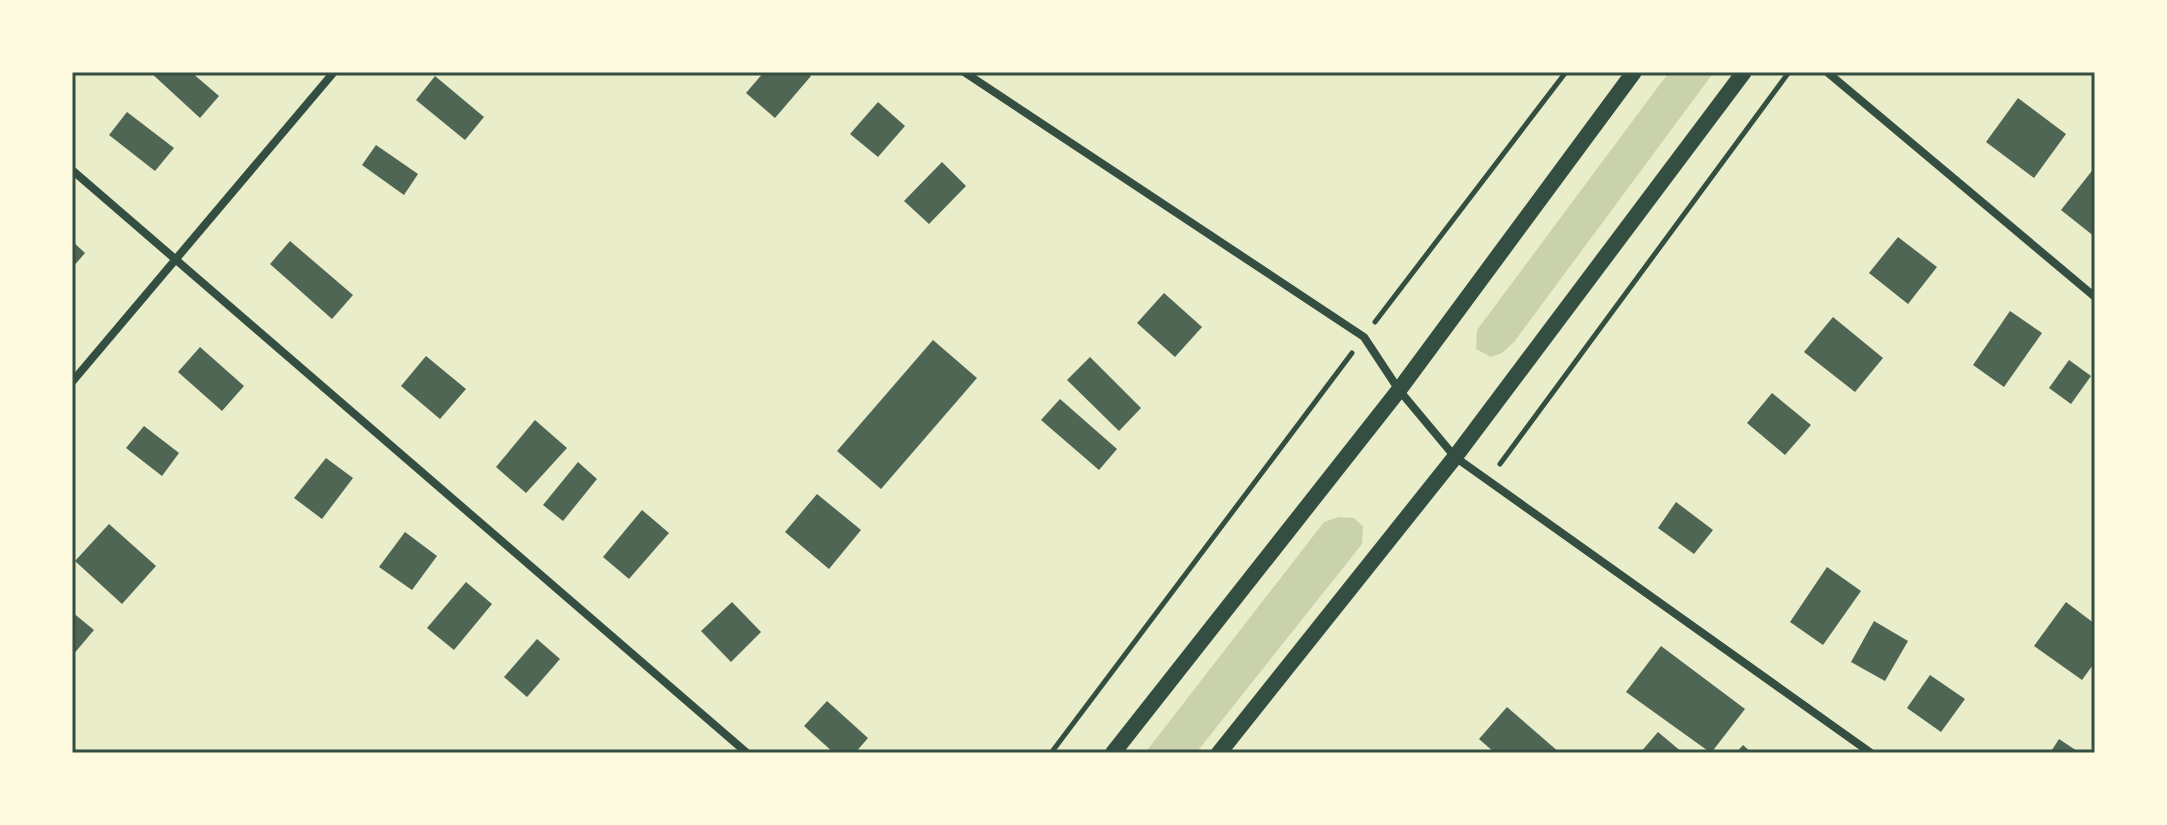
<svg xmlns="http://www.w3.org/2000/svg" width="2167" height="825" viewBox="0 0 2167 825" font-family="'Alegreya Sans',sans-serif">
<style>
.green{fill:#cad2ad}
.building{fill:#4f6655}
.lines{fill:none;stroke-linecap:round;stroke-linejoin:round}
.path{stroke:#344e41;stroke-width:5}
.minor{stroke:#344e41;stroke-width:8}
.secondary{stroke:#344e41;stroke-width:16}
.neatline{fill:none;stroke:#344e41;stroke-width:3}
</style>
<rect width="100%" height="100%" fill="#e9edc9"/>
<!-- green -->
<g class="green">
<polygon points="1669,72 1714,72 1514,342 1502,353 1491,357 1476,349 1477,330"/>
<polygon points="1339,517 1354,518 1363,526 1362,544 1196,753 1145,753 1324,522"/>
</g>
<!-- building -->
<g class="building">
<polygon points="150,72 191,72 219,96 200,118"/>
<polygon points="764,72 806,72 811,76 775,118 746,93"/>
<polygon points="435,76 484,117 465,140 416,100"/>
<polygon points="2018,98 2066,134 2034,178 1986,142"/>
<polygon points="878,102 905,126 878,157 850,134"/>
<polygon points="127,112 174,148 155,171 109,135"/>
<polygon points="376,145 418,174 404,195 362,165"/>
<polygon points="942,162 966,186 929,224 904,201"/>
<polygon points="2095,167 2095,237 2061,210"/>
<polygon points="1898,237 1937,267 1908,304 1869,273"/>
<polygon points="72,241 85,253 72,268"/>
<polygon points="290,241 353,295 332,319 270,264"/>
<polygon points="1164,293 1202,327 1175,357 1137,323"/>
<polygon points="2010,311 2042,333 2004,387 1973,365"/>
<polygon points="1833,317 1883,358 1855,392 1804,352"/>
<polygon points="933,340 977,378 881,489 837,451"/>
<polygon points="200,347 244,386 222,411 178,372"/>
<polygon points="426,356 466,389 440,419 401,386"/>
<polygon points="1090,357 1141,408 1119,431 1067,380"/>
<polygon points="2069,360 2091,376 2071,404 2049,388"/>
<polygon points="1772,393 1811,425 1785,455 1747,423"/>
<polygon points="1060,399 1117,449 1099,470 1041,420"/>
<polygon points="535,420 567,448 526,493 496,467"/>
<polygon points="144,426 179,453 162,476 126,448"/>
<polygon points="326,458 353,478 322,519 294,498"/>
<polygon points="578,462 597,479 563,521 543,505"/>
<polygon points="817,494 861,530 829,569 785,532"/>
<polygon points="1676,502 1713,530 1694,554 1658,528"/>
<polygon points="642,510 669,533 629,579 603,557"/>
<polygon points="109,524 156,566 122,604 75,561"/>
<polygon points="405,532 437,556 412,590 379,567"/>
<polygon points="1827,567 1861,591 1823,645 1790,622"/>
<polygon points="466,582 492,604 454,650 427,628"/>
<polygon points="732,602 761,632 731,662 701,631"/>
<polygon points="2066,602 2095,624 2095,662 2082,680 2034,646"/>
<polygon points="72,612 94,630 72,656"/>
<polygon points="1874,621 1908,641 1885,681 1851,662"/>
<polygon points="537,639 560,659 527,697 504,677"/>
<polygon points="1661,646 1745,709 1711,753 1626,692"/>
<polygon points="1930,675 1965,699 1941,732 1907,708"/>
<polygon points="827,701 868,738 855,753 834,753 804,726"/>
<polygon points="1507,707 1560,753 1495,753 1479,739"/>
<polygon points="1658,732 1683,753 1640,753"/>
<polygon points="2059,739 2080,753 2050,753"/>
<polygon points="1743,745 1752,753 1736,753"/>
</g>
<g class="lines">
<!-- path -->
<g class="path">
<polyline points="1375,322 1566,72"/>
<polyline points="1500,464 1789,72"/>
<polyline points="1051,753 1352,353"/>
</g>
<!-- minor -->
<g class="minor">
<polyline points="964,72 1364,337 1399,390 1455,457 1871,753"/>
<polyline points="1827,72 2095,297"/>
<polyline points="72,170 747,753"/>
<polyline points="72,382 334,72"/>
</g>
<!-- secondary -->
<g class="secondary">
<polyline points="1113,753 1399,390 1634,72"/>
<polyline points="1219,753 1455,457 1744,72"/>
</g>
</g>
<!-- border -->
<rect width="2167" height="825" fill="none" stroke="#fefae0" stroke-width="148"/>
<rect x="74" y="74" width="2019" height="677" class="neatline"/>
</svg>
